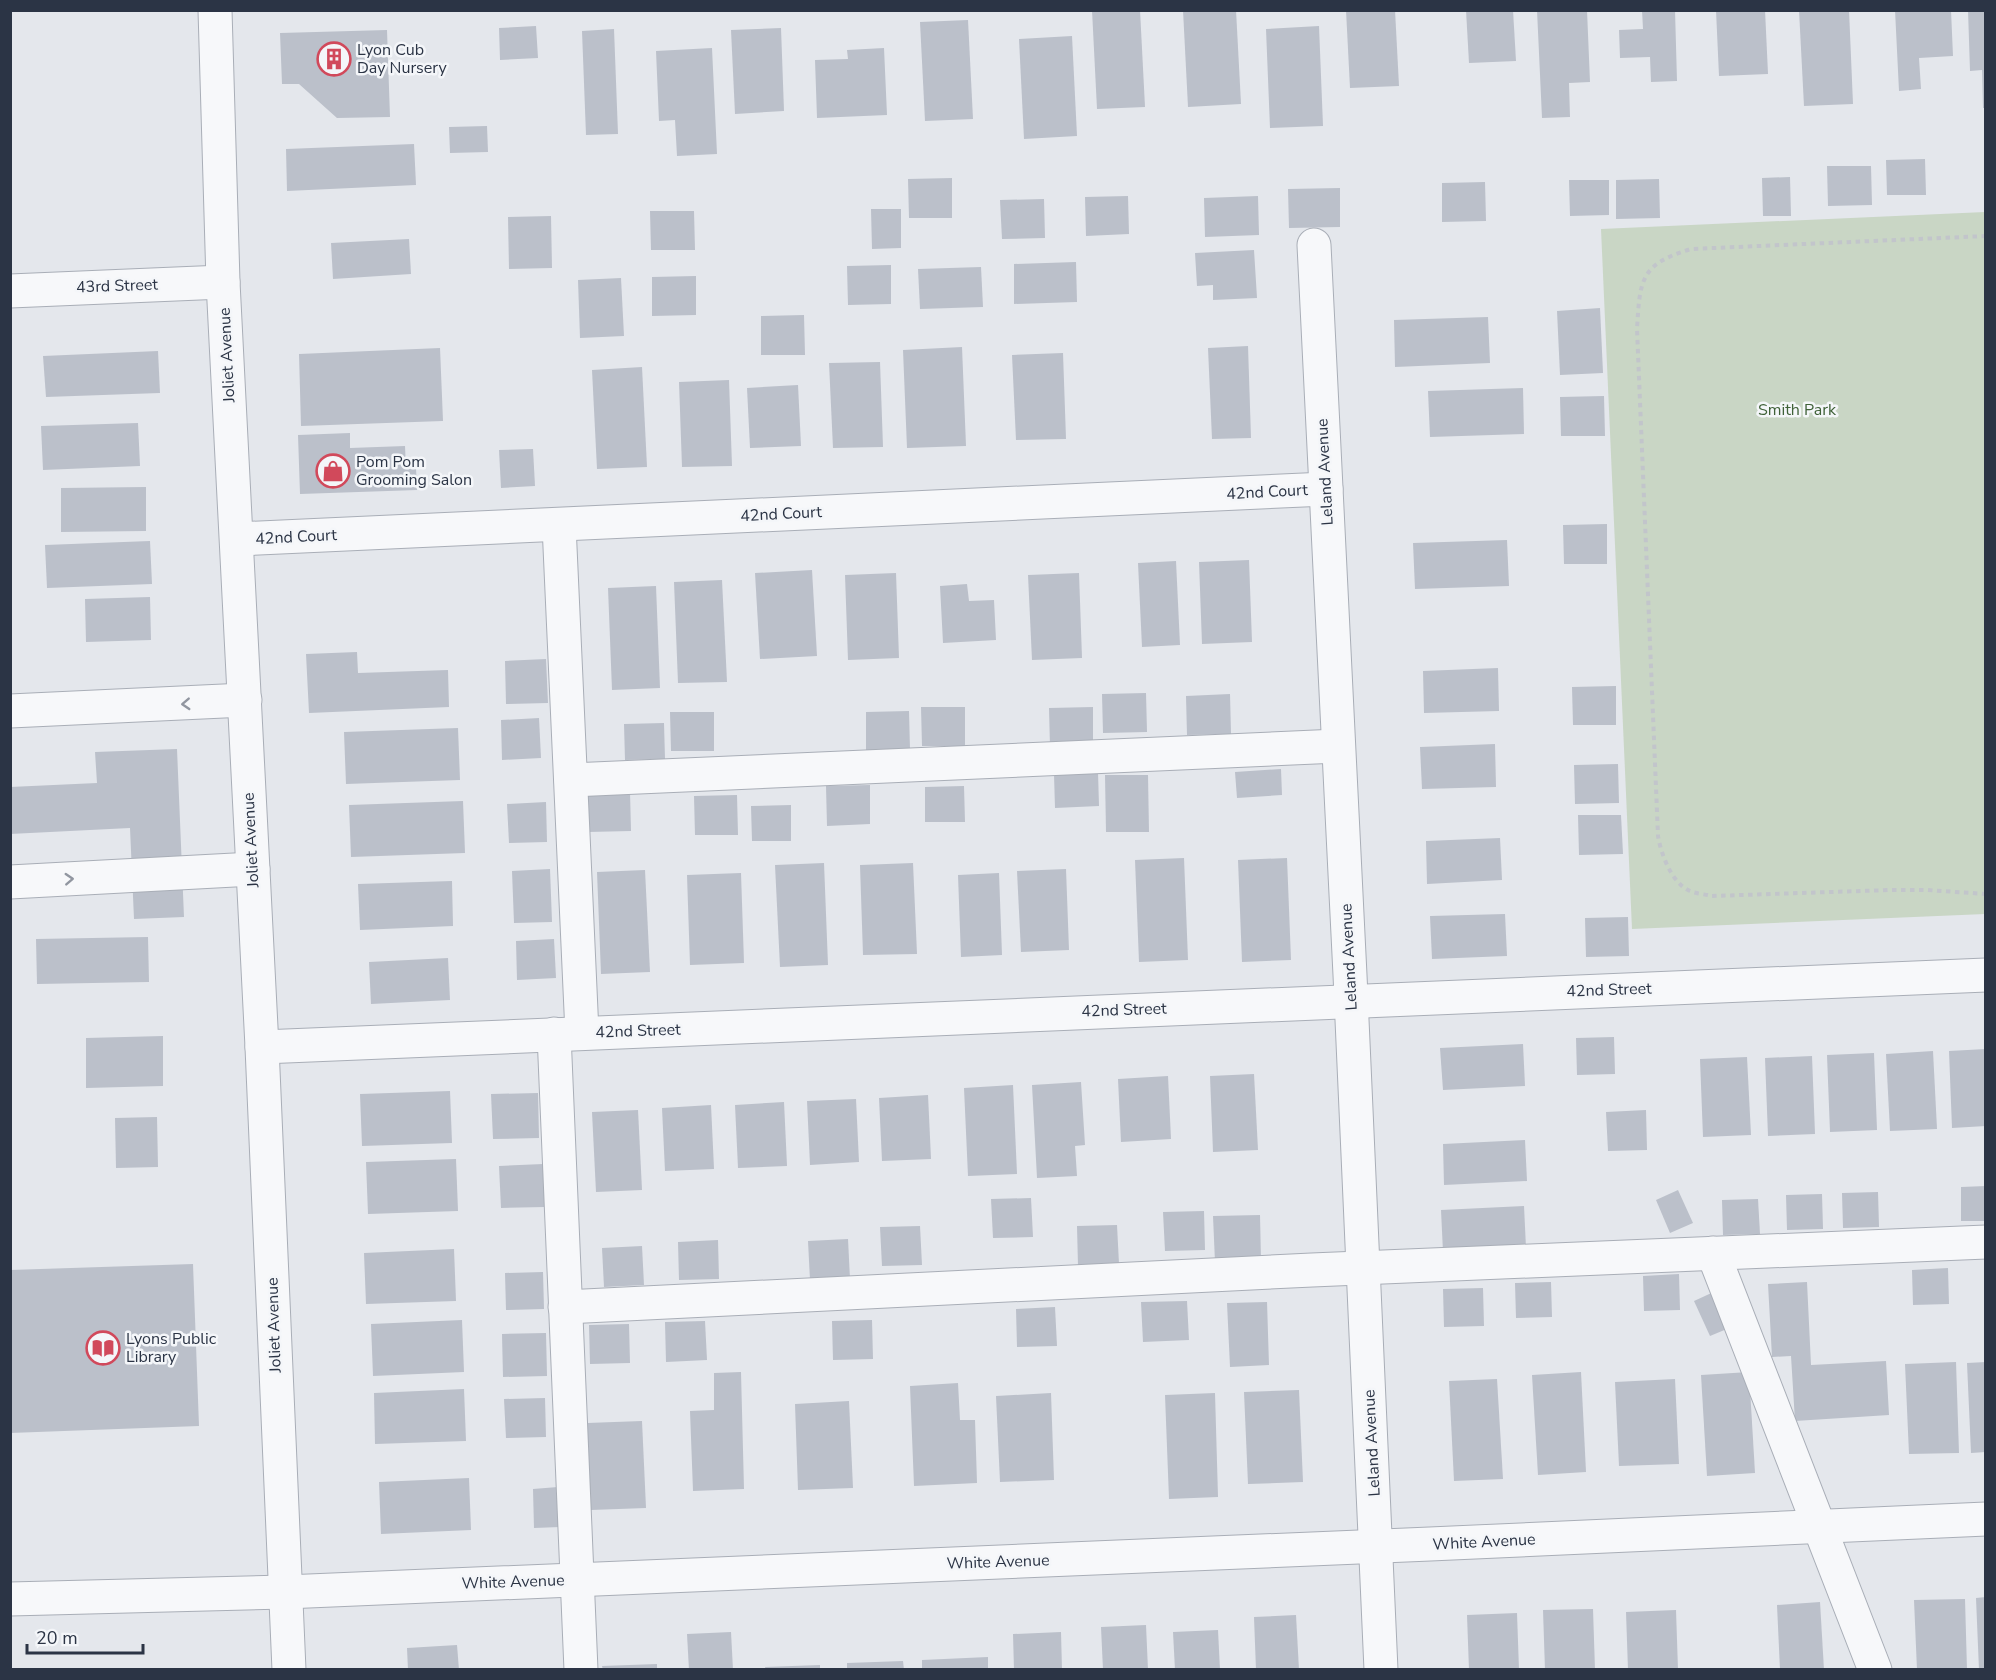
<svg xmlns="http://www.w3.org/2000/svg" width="1996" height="1680" viewBox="0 0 1996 1680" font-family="'Nunito Sans',sans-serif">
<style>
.green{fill:#c9d6c5}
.building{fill:#bbc0ca}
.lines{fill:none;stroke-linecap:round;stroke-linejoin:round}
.minor-casing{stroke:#a9aeb7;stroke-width:35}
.path{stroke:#c2c5cb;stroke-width:4;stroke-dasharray:4.5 4.5;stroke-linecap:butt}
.minor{stroke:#f7f8fa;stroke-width:33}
.oneway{stroke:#9196a0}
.labels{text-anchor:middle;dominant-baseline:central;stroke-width:5;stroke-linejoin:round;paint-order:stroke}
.poi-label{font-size:16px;fill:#2b3445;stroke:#f4f6f9;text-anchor:start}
.street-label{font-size:16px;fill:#2b3445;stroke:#f4f6f9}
.park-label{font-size:16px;fill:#3f6138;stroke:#f4f6f9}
</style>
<rect width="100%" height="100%" fill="#e4e7ec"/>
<!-- green -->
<polygon class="green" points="1985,212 1985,914 1632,929 1601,229"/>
<!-- building -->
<g class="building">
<polygon points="1092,10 1140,10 1145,107 1097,109"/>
<polygon points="1183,10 1236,10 1241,104 1188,107"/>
<polygon points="1346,10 1395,10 1399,86 1350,88"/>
<polygon points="1466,10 1513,10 1516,61 1469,63"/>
<polygon points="1537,10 1587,10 1590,82 1569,83 1570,117 1542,118"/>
<polygon points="1642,10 1675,10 1677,81 1651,82 1650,57 1620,58 1619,30 1643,29"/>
<polygon points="1716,10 1765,10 1768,74 1719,76"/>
<polygon points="1799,10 1849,10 1853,104 1804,106"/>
<polygon points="1895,10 1951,10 1953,56 1919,58 1921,89 1899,91"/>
<polygon points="1968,10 1986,10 1986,108 1983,108 1982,70 1970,71"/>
<polygon points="968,20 973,119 925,121 920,22"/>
<polygon points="536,26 538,58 500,60 499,28"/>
<polygon points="1319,26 1323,126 1270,128 1266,29"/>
<polygon points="781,28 784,111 735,114 731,30"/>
<polygon points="614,29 618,134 586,135 582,31"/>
<polygon points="387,30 390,117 337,118 299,84 282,84 280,33"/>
<polygon points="1072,36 1077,136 1024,139 1019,39"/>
<polygon points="712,48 717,154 677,156 675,120 659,121 656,51"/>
<polygon points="884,48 887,115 817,118 815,60 848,59 847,50"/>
<polygon points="487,126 488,152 450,153 449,127"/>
<polygon points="414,144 416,185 287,191 286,149"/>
<polygon points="1925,159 1926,195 1887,195 1886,160"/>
<polygon points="1827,166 1871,166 1872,205 1828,206"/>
<polygon points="1790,177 1791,216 1763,216 1762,178"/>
<polygon points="952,178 952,218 909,218 908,179"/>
<polygon points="1659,179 1660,218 1616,219 1616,180"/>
<polygon points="1569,180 1609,180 1609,215 1570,216"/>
<polygon points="1485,182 1486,221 1442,222 1442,183"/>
<polygon points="1340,188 1340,227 1289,228 1288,189"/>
<polygon points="1128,196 1129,234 1086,236 1085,197"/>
<polygon points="1258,196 1259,235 1205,237 1204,198"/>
<polygon points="1044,199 1045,238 1002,239 1000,200"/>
<polygon points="871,209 901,209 901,248 872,249"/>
<polygon points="650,211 694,211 695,250 651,250"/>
<polygon points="551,216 552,268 509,269 508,217"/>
<polygon points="409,239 411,274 333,279 331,243"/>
<polygon points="1254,250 1257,298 1213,300 1213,285 1197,286 1195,253"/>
<polygon points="1076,262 1077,302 1014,304 1014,264"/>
<polygon points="891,265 891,304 848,305 847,266"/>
<polygon points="981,267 983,307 920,309 918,269"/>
<polygon points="696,276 696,315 652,316 652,277"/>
<polygon points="621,278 624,336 580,338 578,280"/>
<polygon points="1600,308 1603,373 1560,375 1557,311"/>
<polygon points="804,315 805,355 761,355 761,316"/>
<polygon points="1488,317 1490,363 1395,367 1394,320"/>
<polygon points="1248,346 1251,438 1212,439 1208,348"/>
<polygon points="962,347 966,446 907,448 903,350"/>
<polygon points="440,348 443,421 301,426 299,354"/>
<polygon points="158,351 160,393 46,397 43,356"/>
<polygon points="1063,353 1066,439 1016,440 1012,355"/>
<polygon points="880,362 883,447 833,448 829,363"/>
<polygon points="642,367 647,467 597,469 592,370"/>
<polygon points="729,380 732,466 682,467 679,382"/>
<polygon points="798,385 801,446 750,448 747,388"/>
<polygon points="1523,388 1524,434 1430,437 1428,391"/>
<polygon points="1604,396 1605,436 1561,436 1560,397"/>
<polygon points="138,423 140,466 43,470 41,426"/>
<polygon points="350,433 350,448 405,446 406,469 416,468 417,490 300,494 298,435"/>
<polygon points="533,449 535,486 501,488 499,450"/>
<polygon points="146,487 146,531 61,532 61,488"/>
<polygon points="1607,524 1607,564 1564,564 1563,525"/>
<polygon points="1507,540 1509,586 1415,589 1413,543"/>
<polygon points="150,541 152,584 47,588 45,545"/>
<polygon points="1249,560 1252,642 1202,644 1199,562"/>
<polygon points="1176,561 1180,645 1142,647 1138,563"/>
<polygon points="812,570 817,656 760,659 755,573"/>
<polygon points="896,573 899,658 848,660 845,575"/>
<polygon points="1079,573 1082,658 1032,660 1028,575"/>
<polygon points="722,580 727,682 678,683 674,582"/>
<polygon points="967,584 969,601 994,600 996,640 943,643 940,586"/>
<polygon points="656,586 660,688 612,690 608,588"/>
<polygon points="150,597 151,640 86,642 85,599"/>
<polygon points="357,652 358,673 448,670 449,707 309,713 306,654"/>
<polygon points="546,659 548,703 506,704 505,661"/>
<polygon points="1498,668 1499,711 1424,713 1423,671"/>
<polygon points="1616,686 1616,725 1573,725 1572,687"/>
<polygon points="1146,693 1147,732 1103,733 1102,694"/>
<polygon points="1230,694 1231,734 1187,735 1186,696"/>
<polygon points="921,707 965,707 965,746 922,746"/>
<polygon points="1093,707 1093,746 1050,747 1049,708"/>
<polygon points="909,711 910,750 866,751 866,712"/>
<polygon points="670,712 714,712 714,751 671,751"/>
<polygon points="539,718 541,758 502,760 501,720"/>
<polygon points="664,723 665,759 625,760 624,724"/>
<polygon points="458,728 460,780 346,784 344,732"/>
<polygon points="1495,744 1496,787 1422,789 1420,747"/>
<polygon points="177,749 184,917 134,919 130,828 10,834 10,787 97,783 95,752"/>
<polygon points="1618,764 1619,803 1575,804 1574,765"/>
<polygon points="1281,769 1282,795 1237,798 1235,772"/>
<polygon points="1098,772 1099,806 1055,808 1054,774"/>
<polygon points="1105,775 1148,775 1149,832 1106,832"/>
<polygon points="870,785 870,824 827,826 826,786"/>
<polygon points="964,786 965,822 925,822 925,787"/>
<polygon points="630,792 631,831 588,832 587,793"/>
<polygon points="737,795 738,835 695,835 694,796"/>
<polygon points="463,801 465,853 351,857 349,805"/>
<polygon points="546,802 547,842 509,843 507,804"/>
<polygon points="791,805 791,841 752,841 751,806"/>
<polygon points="1578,815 1621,815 1623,854 1579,855"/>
<polygon points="1500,838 1502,880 1427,884 1426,841"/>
<polygon points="1184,858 1188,960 1139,962 1135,860"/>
<polygon points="1287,858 1291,960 1242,962 1238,860"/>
<polygon points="824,863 828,965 780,967 775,865"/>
<polygon points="913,863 917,954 863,955 860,865"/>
<polygon points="550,869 552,922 514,923 512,871"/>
<polygon points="1066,869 1069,950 1021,952 1017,871"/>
<polygon points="645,870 650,972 601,974 597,872"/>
<polygon points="741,873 744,963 690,965 687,875"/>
<polygon points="999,873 1002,955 961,957 958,875"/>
<polygon points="452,881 453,926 360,930 358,884"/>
<polygon points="1505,914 1507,956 1432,959 1430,916"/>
<polygon points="1628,917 1629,956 1586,957 1585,918"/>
<polygon points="148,937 149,982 37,984 36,939"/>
<polygon points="554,939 556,978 517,980 516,941"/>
<polygon points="448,958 450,1000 371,1004 369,962"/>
<polygon points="163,1036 163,1086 86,1088 86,1038"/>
<polygon points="1614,1037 1615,1074 1577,1075 1576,1038"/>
<polygon points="1523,1044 1525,1086 1443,1090 1440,1048"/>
<polygon points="1986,1049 1986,1126 1952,1128 1949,1051"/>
<polygon points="1933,1051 1937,1129 1890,1131 1886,1054"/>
<polygon points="1874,1053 1877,1130 1830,1132 1827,1055"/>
<polygon points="1812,1056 1815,1134 1768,1136 1765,1058"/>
<polygon points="1747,1057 1751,1135 1703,1137 1700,1059"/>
<polygon points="1254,1074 1258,1150 1213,1152 1210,1076"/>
<polygon points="1168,1076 1171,1139 1121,1142 1118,1079"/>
<polygon points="1081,1082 1085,1145 1075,1146 1077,1176 1037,1178 1032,1085"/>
<polygon points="1013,1085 1017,1174 968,1176 964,1088"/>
<polygon points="450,1091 452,1143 362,1146 360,1094"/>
<polygon points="538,1093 539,1138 493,1139 491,1094"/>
<polygon points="928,1095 931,1159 882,1161 879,1098"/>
<polygon points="856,1099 859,1162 810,1165 807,1101"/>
<polygon points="784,1102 787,1166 738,1168 735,1105"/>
<polygon points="711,1105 714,1169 665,1171 662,1108"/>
<polygon points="638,1110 642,1190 596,1192 592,1112"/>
<polygon points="1646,1110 1647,1150 1608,1151 1606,1112"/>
<polygon points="157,1117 158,1167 116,1168 115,1118"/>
<polygon points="1525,1140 1527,1181 1444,1185 1443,1144"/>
<polygon points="456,1159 458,1211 368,1214 366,1162"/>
<polygon points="543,1164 545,1207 501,1208 499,1166"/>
<polygon points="1986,1186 1986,1221 1961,1221 1961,1187"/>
<polygon points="1678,1190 1693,1223 1670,1233 1656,1200"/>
<polygon points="1878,1192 1879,1227 1843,1228 1842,1193"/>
<polygon points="1822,1194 1823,1229 1787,1230 1786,1195"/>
<polygon points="1031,1198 1033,1237 993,1238 991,1199"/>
<polygon points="1758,1199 1760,1234 1723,1235 1722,1200"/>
<polygon points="1524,1206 1526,1248 1443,1252 1441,1210"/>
<polygon points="1204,1211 1205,1250 1165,1251 1163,1212"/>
<polygon points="1260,1215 1261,1261 1215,1262 1213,1216"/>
<polygon points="1117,1225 1119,1264 1078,1266 1077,1226"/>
<polygon points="920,1226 922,1265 882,1266 880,1227"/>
<polygon points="848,1239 850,1279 810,1280 808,1241"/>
<polygon points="718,1240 719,1279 679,1280 678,1242"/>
<polygon points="642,1246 644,1285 604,1287 602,1248"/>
<polygon points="454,1249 456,1301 366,1304 364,1253"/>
<polygon points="193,1264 199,1426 10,1433 10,1270"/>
<polygon points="1948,1268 1949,1304 1913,1305 1912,1270"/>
<polygon points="543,1272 544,1309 506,1310 505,1273"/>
<polygon points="1679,1274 1680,1310 1644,1311 1643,1276"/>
<polygon points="1551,1282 1552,1317 1516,1318 1515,1283"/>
<polygon points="1807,1282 1811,1365 1886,1361 1889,1415 1795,1421 1791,1356 1772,1357 1768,1284"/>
<polygon points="1483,1288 1484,1326 1444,1327 1443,1289"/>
<polygon points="1718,1290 1734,1326 1710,1336 1694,1301"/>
<polygon points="1187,1301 1189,1340 1143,1342 1141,1302"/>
<polygon points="1267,1302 1269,1365 1230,1367 1227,1303"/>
<polygon points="1055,1307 1057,1346 1017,1347 1016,1309"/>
<polygon points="462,1320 464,1372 373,1376 371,1324"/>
<polygon points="872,1320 873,1359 833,1360 832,1321"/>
<polygon points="705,1321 707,1360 666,1362 665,1322"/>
<polygon points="629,1324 630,1363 590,1364 589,1325"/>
<polygon points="546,1333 547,1376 503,1377 502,1334"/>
<polygon points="1956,1362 1959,1453 1909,1454 1905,1364"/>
<polygon points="1986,1362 1986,1452 1971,1453 1967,1363"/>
<polygon points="741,1372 744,1489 693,1491 690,1411 714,1410 714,1373"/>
<polygon points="1581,1372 1586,1472 1538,1475 1532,1375"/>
<polygon points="1749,1372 1755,1473 1707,1476 1701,1375"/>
<polygon points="1497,1379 1503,1479 1454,1481 1449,1381"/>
<polygon points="1675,1379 1679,1464 1619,1466 1615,1382"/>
<polygon points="958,1383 960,1420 975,1420 977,1483 914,1486 910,1386"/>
<polygon points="464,1389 466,1441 375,1444 374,1393"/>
<polygon points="1299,1390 1303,1482 1248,1484 1244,1392"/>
<polygon points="1051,1393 1054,1480 1000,1482 996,1396"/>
<polygon points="1215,1393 1218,1497 1169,1499 1165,1395"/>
<polygon points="545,1398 546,1437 506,1438 504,1399"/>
<polygon points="849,1401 853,1488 798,1490 795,1404"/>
<polygon points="642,1421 646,1508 591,1510 587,1423"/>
<polygon points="469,1478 471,1530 381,1534 379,1482"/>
<polygon points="558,1487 560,1527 534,1528 533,1489"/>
<polygon points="1986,1597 1986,1670 1979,1670 1976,1598"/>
<polygon points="1965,1599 1967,1670 1917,1670 1914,1600"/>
<polygon points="1820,1602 1824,1670 1780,1670 1777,1605"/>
<polygon points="1593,1609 1595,1670 1545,1670 1543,1610"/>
<polygon points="1676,1610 1678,1670 1628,1670 1626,1612"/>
<polygon points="1517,1613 1519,1670 1469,1670 1467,1615"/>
<polygon points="1296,1615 1299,1670 1256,1670 1254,1617"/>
<polygon points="1146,1625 1148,1670 1103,1670 1101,1627"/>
<polygon points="1218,1630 1220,1670 1175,1670 1173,1632"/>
<polygon points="731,1632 733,1670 689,1670 687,1634"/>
<polygon points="1061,1632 1062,1670 1014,1670 1013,1634"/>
<polygon points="457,1645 459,1670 408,1670 407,1648"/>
<polygon points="988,1657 988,1670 922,1670 922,1660"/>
<polygon points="903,1661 904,1670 847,1670 847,1663"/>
<polygon points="657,1664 657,1670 603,1670 602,1666"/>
<polygon points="820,1665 820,1670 766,1670 765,1667"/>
</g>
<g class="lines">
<defs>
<g id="minor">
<polyline points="215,10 223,282 262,1047 289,1670"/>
<polyline points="1314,245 1350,975 1381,1670"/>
<polyline points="10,291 223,282"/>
<polyline points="559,525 582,1033"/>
<polyline points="237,539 1326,489"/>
<polyline points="10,711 245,700"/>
<polyline points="571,780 1338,746"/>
<polyline points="10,882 253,869"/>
<polyline points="554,1034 581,1670"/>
<polyline points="262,1047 1986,975"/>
<polyline points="1713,1253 1875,1670"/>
<polyline points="565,1307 1312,1270 1986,1242"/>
<polyline points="10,1599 285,1592 1430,1544 1986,1519"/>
</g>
</defs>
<!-- minor casing -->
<use href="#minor" class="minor-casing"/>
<!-- path -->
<path class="path" d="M1986,236l-295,13c-51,15 -51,31 -54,80l21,507c3,18 13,45 30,54 7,4 17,4 24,6l178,-6h37l59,4"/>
<!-- minor -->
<use href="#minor" class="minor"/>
</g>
<!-- one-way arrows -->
<defs><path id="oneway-chevron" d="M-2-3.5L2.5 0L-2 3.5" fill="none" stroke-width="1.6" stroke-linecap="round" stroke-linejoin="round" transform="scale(1.5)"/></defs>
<g class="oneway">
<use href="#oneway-chevron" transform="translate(186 704) rotate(177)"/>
<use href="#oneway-chevron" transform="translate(69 879) rotate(-3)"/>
</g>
<!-- icons -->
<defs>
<symbol id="building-ring" viewBox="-11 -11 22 22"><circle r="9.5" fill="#f4f6f9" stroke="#d1495b" stroke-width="1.5"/><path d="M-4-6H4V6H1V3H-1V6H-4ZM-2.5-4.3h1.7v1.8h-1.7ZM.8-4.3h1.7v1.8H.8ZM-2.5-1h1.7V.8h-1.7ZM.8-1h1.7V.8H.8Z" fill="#d1495b"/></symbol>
<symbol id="shop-ring" viewBox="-11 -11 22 22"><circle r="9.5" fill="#f4f6f9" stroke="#d1495b" stroke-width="1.5"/><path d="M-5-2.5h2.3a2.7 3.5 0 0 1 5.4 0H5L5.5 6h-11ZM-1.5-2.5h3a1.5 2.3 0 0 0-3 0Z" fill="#d1495b"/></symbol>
<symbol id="library-ring" viewBox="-11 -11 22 22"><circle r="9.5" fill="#f4f6f9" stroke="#d1495b" stroke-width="1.5"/><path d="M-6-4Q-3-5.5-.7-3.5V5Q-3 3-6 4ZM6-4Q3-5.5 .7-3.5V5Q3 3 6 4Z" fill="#d1495b"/></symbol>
</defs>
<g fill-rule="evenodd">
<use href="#building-ring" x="315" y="40" width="38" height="38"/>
<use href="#shop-ring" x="314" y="452" width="38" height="38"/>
<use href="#library-ring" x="84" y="1329" width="38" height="38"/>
</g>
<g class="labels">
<!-- poi labels -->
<g class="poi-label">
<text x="357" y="50">Lyon Cub<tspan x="357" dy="18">Day Nursery</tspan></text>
<text x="356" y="462">Pom Pom<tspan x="356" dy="18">Grooming Salon</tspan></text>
<text x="126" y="1339">Lyons Public<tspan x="126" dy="18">Library</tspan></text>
</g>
<!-- street labels -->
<g class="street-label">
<text transform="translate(117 286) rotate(-2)">43rd Street</text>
<text transform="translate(227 355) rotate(-93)">Joliet Avenue</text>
<text transform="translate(1325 472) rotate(-93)">Leland Avenue</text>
<text transform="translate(1267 492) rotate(-3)">42nd Court</text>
<text transform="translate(781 514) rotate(-3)">42nd Court</text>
<text transform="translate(296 537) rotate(-3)">42nd Court</text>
<text transform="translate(251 840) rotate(-93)">Joliet Avenue</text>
<text transform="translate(1349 957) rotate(-93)">Leland Avenue</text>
<text transform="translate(1609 990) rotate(-2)">42nd Street</text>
<text transform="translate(1124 1010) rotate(-2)">42nd Street</text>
<text transform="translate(638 1031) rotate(-2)">42nd Street</text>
<text transform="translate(274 1325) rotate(-92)">Joliet Avenue</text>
<text transform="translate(1372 1443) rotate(-93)">Leland Avenue</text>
<text transform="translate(1484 1542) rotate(-3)">White Avenue</text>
<text transform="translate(998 1562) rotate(-2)">White Avenue</text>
<text transform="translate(513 1582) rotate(-2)">White Avenue</text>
</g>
<!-- park labels -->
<g class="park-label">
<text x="1797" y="410">Smith Park</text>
</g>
</g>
<!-- border -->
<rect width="1996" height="1680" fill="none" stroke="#2b3445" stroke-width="24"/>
<!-- scale -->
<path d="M27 1644v9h116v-9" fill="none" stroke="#2b3445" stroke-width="3"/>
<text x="36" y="1644" font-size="18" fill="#2b3445" stroke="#f4f6f9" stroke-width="4.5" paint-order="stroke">20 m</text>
</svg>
